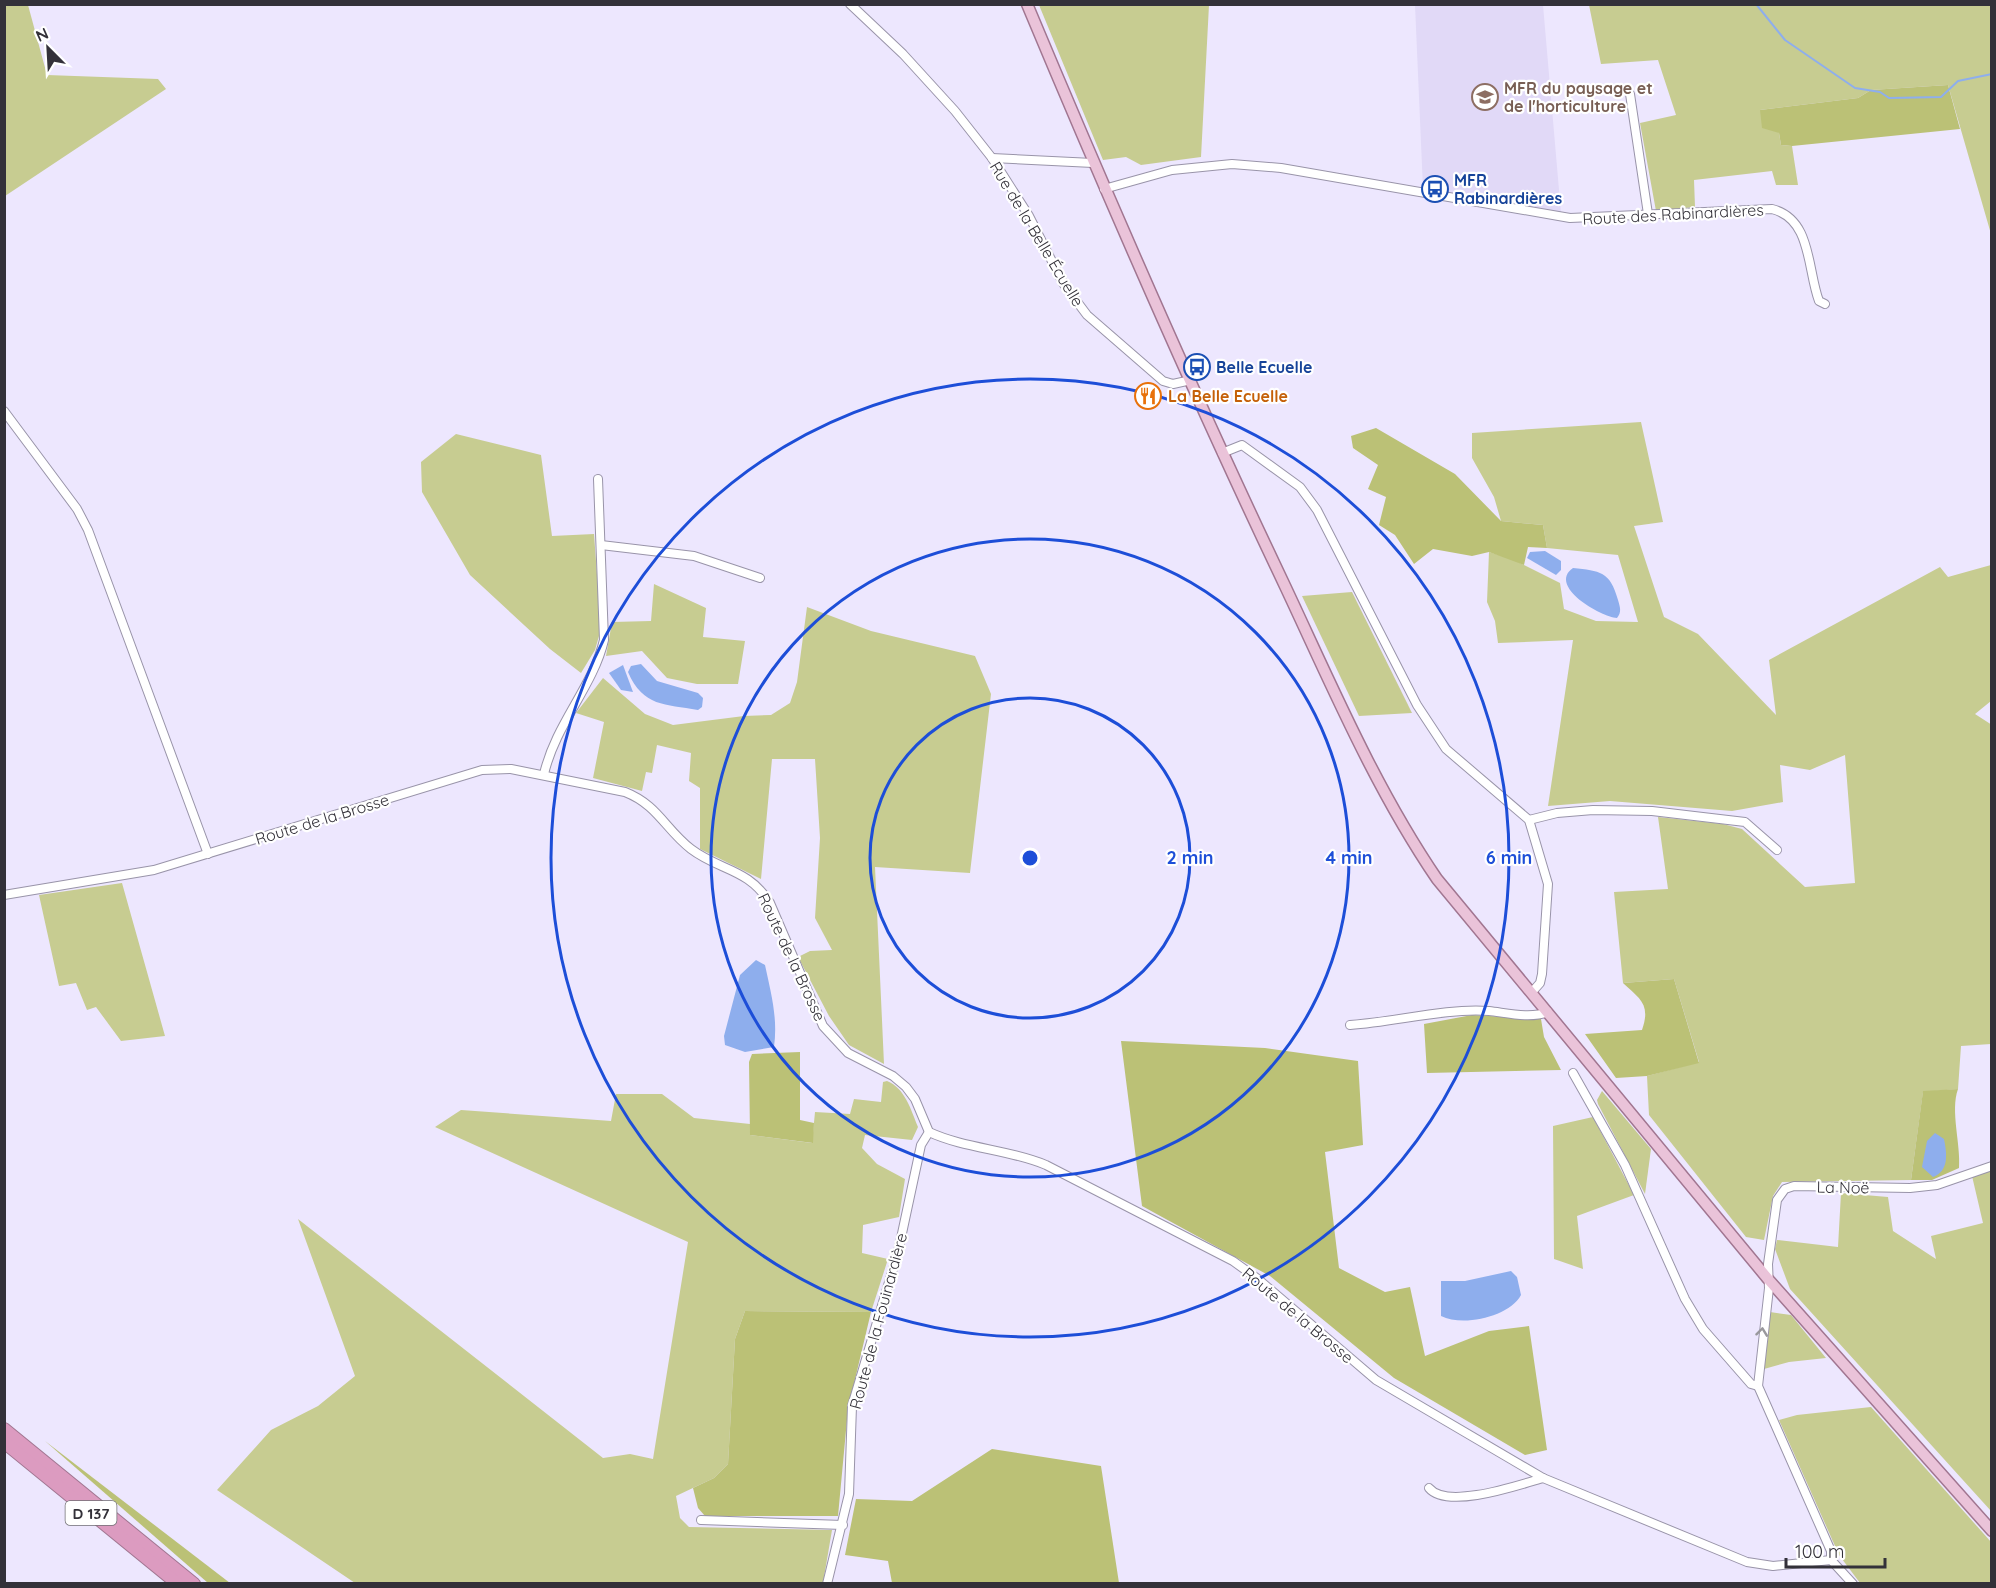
<svg xmlns="http://www.w3.org/2000/svg" width="1996" height="1588" viewBox="0 0 1996 1588" font-family="Quicksand,sans-serif">
<style>
.built{fill:#e1d9f7}
.green{fill:#c7cc91}
.forest{fill:#bbc176}
.water{fill:#8eaeed}
.lines{fill:none;stroke-linecap:round;stroke-linejoin:round}
.stream{stroke:#8eaeed;stroke-width:2}
.minor-casing{stroke:#9994a9;stroke-width:10}
.major-casing{stroke:#a17691;stroke-width:13}
.highway-casing{stroke:#a17691;stroke-width:14}
.minor{stroke:#fff;stroke-width:8}
.major{stroke:#eac3d9;stroke-width:10}
.highway{stroke:#dc9bc0;stroke-width:12}
.oneway{stroke:#99989c}
.ring{fill:none;stroke:#1d4ed8;stroke-width:3}
.labels{text-anchor:middle;dominant-baseline:central;stroke-width:4.5;stroke-linejoin:round;paint-order:stroke}
.shield{fill:#fff;stroke:#706f74;stroke-width:1.5}
.shield-label{font-size:15px;font-weight:bold;fill:#333139}
.education-label{font-size:16px;font-weight:bold;fill:#785e54;stroke:#fff;text-anchor:start}
.transit-label{font-size:16px;font-weight:bold;fill:#164399;stroke:#fff;text-anchor:start}
.street-label{font-size:16px;fill:#333139;stroke:#fff}
.food-label{font-size:16px;font-weight:bold;fill:#c56008;stroke:#fff;text-anchor:start}
.centre{fill:#1d4ed8;stroke:#fff;stroke-width:3}
.ring-label{font-size:18px;text-anchor:middle;font-weight:bold;fill:#1d4ed8;stroke:#fff;stroke-width:4.5;stroke-linejoin:round;paint-order:stroke}
</style>
<rect width="100%" height="100%" fill="#ede7fe"/>
<!-- built -->
<polygon class="built" points="1415,5 1543,5 1561,213 1423,189"/>
<!-- green -->
<g class="green">
<polygon points="5,4 28,5 47,75 158,79 166,89 5,196"/>
<polygon points="1039,5 1209,5 1201,157 1141,165 1126,157 1103,160"/>
<polygon points="1589,5 1991,5 1991,234 1948,85 1871,90 1858,98 1760,110 1779,133 1781,145 1792,146 1798,185 1776,185 1772,171 1694,180 1695,207 1656,211 1640,123 1676,115 1658,60 1601,64"/>
<polygon points="1641,422 1663,522 1634,526 1664,617 1698,634 1776,715 1769,660 1940,567 1948,577 1991,565 1991,701 1975,714 1992,725 1991,1044 1961,1046 1958,1089 1923,1092 1911,1180 1782,1182 1773,1196 1764,1240 1746,1237 1649,1115 1647,1076 1699,1062 1674,979 1623,983 1614,892 1668,889 1658,817 1723,824 1742,829 1805,887 1855,883 1845,755 1810,770 1780,765 1783,802 1732,811 1610,801 1548,806 1573,640 1498,643 1495,621 1487,602 1489,552 1512,559 1560,583 1564,609 1596,621 1638,622 1618,555 1547,548 1543,525 1501,521 1494,497 1472,458 1472,433"/>
<polygon points="456,434 541,455 552,536 594,534 601,629 595,650 581,673 550,649 470,575 422,492 421,462"/>
<polygon points="654,584 706,608 703,637 745,641 738,684 697,684 667,678 642,651 606,656 612,622 651,621"/>
<polygon points="1352,592 1412,713 1359,716 1302,596"/>
<polygon points="807,607 871,631 975,656 991,694 970,873 875,867 884,1064 849,1045 829,1016 798,957 810,951 832,950 815,918 820,838 815,759 772,759 761,879 700,849 700,788 689,781 691,753 657,745 652,773 646,772 642,791 593,778 604,722 576,713 603,678 645,714 673,725 744,716 771,715 790,703 797,682"/>
<polygon points="122,883 165,1036 121,1041 96,1007 87,1010 76,983 59,986 39,895"/>
<path d="M887,1081c18,7 24,29 31,46l-6,13 -47,-5 -3,13 15,16 28,15 -6,38 -36,8 -1,28 26,6 -17,53 -126,-1 -10,28 -7,125 -14,14 -38,18 4,22 9,9 143,3 -9,53h-468l-138,-93 54,-60 47,-24 37,-30 -57,-157 305,239 27,-4 23,5 35,-217 -253,-115 26,-17 150,11 5,-27h46l32,24 56,6v11l62,8 3,-31 35,2 4,-15 27,3 2,-20z"/>
<polygon points="1602,1091 1651,1149 1645,1194 1598,1104 1597,1100"/>
<polygon points="1593,1117 1634,1195 1577,1216 1583,1269 1554,1259 1553,1126"/>
<polygon points="1991,1169 1991,1511 1790,1289 1775,1249 1777,1240 1838,1247 1841,1193 1888,1197 1893,1231 1936,1259 1931,1236 1983,1223 1972,1176"/>
<polygon points="1770,1312 1791,1315 1826,1358 1789,1362 1764,1369"/>
<polygon points="1871,1407 1991,1542 1991,1583 1860,1583 1839,1555 1779,1420 1797,1415"/>
</g>
<!-- forest -->
<g class="forest">
<polygon points="1948,85 1960,129 1792,146 1781,145 1779,133 1762,128 1760,110 1858,98 1871,90"/>
<polygon points="1376,428 1455,474 1501,521 1543,525 1547,548 1528,547 1524,565 1489,552 1472,556 1433,549 1414,564 1395,535 1379,525 1386,497 1368,489 1378,465 1353,448 1351,436"/>
<path d="M1674,979l25,84 -52,13 -31,2 -31,-44 57,-4c9,-26 -2,-31 -19,-47z"/>
<polygon points="1472,1015 1541,1019 1544,1037 1561,1070 1427,1073 1424,1024"/>
<polygon points="1121,1041 1265,1048 1358,1061 1363,1145 1325,1152 1339,1268 1385,1292 1410,1287 1425,1356 1489,1331 1529,1326 1547,1450 1525,1455 1394,1378 1270,1276 1142,1206"/>
<polygon points="800,1052 800,1120 814,1123 813,1143 750,1135 749,1062 752,1054"/>
<path d="M1958,1089c-8,22 3,55 1,79l-27,12h-21l12,-89z"/>
<polygon points="745,1311 871,1312 848,1409 838,1516 705,1516 698,1508 693,1488 714,1478 728,1464 735,1339"/>
<polygon points="45,1441 230,1583 208,1583"/>
<polygon points="992,1449 1101,1466 1119,1583 892,1583 888,1561 845,1555 856,1499 912,1501"/>
</g>
<!-- water -->
<g class="water">
<polygon points="1545,551 1561,561 1561,570 1556,575 1527,558 1530,552"/>
<path d="M1573,568c27,3 37,3 45,32 2,7 4,12 -1,18 -16,-1 -70,-32 -44,-50z"/>
<path d="M641,664l16,17 41,12 5,5 -1,9 -4,3c-33,-6 -55,-3 -70,-38l3,-6z"/>
<polygon points="623,665 633,692 621,690 609,673"/>
<path d="M756,960l9,5c6,28 13,53 9,82l-29,5 -20,-7 -1,-9 16,-61z"/>
<path d="M1935,1133l9,6c3,15 5,32 -11,38l-11,-10 5,-26z"/>
<path d="M1511,1271l6,6 4,18c-12,22 -58,32 -80,21v-35h24z"/>
</g>
<g class="lines">
<!-- stream -->
<polyline class="stream" points="1756,4 1785,40 1855,88 1880,92 1889,98 1941,97 1958,81 1992,74"/>
<defs>
<g id="minor">
<polyline points="850,4 903,54 955,111 992,158 1029,216 1063,283 1087,315 1163,381 1173,384 1191,380"/>
<polyline points="1630,94 1648,214"/>
<polyline points="992,158 1093,163"/>
<path d="M1104,189l68,-19 60,-6 49,4 289,50 202,-9c40,10 35,60 47,92l6,3"/>
<polyline points="4,411 77,509 88,530 208,854"/>
<polyline points="1222,453 1242,445 1300,487 1317,510 1417,705 1446,749 1529,820 1548,884 1542,974 1540,983 1532,992"/>
<polyline points="601,545 694,556 760,578"/>
<path d="M544,774c12,-51 49,-87 60,-134l-6,-161"/>
<polyline points="1529,820 1557,813 1593,810 1652,811 1745,822 1777,850"/>
<path d="M4,895l150,-25 328,-100 29,-1 114,23c33,13 40,37 66,57 29,22 57,19 79,54l53,123 25,27 45,23 13,11 9,12 14,33c37,17 79,17 117,33l187,96 25,18 118,101 167,98 204,84 26,4 58,-6 22,24"/>
<path d="M1350,1025c46,-3 93,-17 139,-14 18,2 41,8 59,1"/>
<polyline points="1573,1073 1625,1165 1685,1299 1703,1329 1751,1384 1758,1386"/>
<path d="M1429,1488c18,22 90,-3 114,-10"/>
<polyline points="701,1520 843,1525"/>
<polyline points="1831,1560 1831,1551 1758,1386 1769,1288 1768,1264 1777,1200 1785,1189 1794,1186 1910,1188 1937,1185 1992,1166"/>
<polyline points="827,1584 849,1494 852,1406 898,1252 921,1145 929,1132"/>
</g>
<path id="major" d="M1027,4c82,196 167,391 258,582 47,100 90,202 152,293l331,400 224,252"/>
<g id="highway">
<polyline points="4,1429 194,1584"/>
<polyline points="4,1442 178,1584"/>
</g>
</defs>
<!-- minor casing -->
<use href="#minor" class="minor-casing"/>
<!-- major casing -->
<use href="#major" class="major-casing"/>
<!-- highway casing -->
<use href="#highway" class="highway-casing"/>
<!-- minor -->
<use href="#minor" class="minor"/>
<!-- major -->
<use href="#major" class="major"/>
<!-- highway -->
<use href="#highway" class="highway"/>
</g>
<!-- one-way arrows -->
<defs><path id="oneway-chevron" d="M-2-3.5L2.5 0L-2 3.5" fill="none" stroke-width="1.6" stroke-linecap="round" stroke-linejoin="round" transform="scale(1.5)"/></defs>
<use class="oneway" href="#oneway-chevron" transform="translate(1762 1332) rotate(-83)"/>
<!-- distance rings -->
<g class="ring">
<circle cx="1030" cy="858" r="160"/>
<circle cx="1030" cy="858" r="319"/>
<circle cx="1030" cy="858" r="479"/>
</g>
<!-- icons -->
<defs>
<symbol id="school-ring" viewBox="-11 -11 22 22"><circle r="9.5" fill="#fff" stroke="#8d6e63" stroke-width="1.5"/><path d="M0-5L7-2L0 1L-7-2ZM-4 1L0 2.5L4 1V4Q0 6-4 4Z" fill="#8d6e63"/></symbol>
<symbol id="bus-ring" viewBox="-11 -11 22 22"><circle r="9.5" fill="#fff" stroke="#1a4fb4" stroke-width="1.5"/><path d="M-5-6H5V4H4V6H2V4H-2V6H-4V4H-5ZM-3.5-4V0h7V-4ZM-3.5 1.2v1.5H-2V1.2ZM2 1.2v1.5H3.5V1.2Z" fill="#1a4fb4"/></symbol>
<symbol id="restaurant-ring" viewBox="-11 -11 22 22"><circle r="9.5" fill="#fff" stroke="#e8710a" stroke-width="1.5"/><path d="M-5-6h1v4h1v-4h1v4h1v-4h1v5L-1.5 .5V6h-2V.5L-5-1ZM5-6V6H3V1.5H1.5Q1.5-4 5-6Z" fill="#e8710a"/></symbol>
</defs>
<g fill-rule="evenodd">
<use href="#school-ring" x="1470" y="82" width="30" height="30"/>
<use href="#bus-ring" x="1420" y="174" width="30" height="30"/>
<use href="#bus-ring" x="1182" y="352" width="30" height="30"/>
<use href="#restaurant-ring" x="1133" y="381" width="30" height="30"/>
</g>
<g class="labels">
<!-- shield labels -->
<rect class="shield" x="65.5" y="1501" width="51" height="24" rx="4.5"/>
<g class="shield-label">
<text x="91" y="1513">D 137</text>
</g>
<!-- education labels -->
<g class="education-label">
<text x="1504" y="88">MFR du paysage et<tspan x="1504" dy="18">de l'horticulture</tspan></text>
</g>
<!-- transit labels -->
<g class="transit-label">
<text x="1454" y="180">MFR<tspan x="1454" dy="18">Rabinardières</tspan></text>
<text x="1216" y="367">Belle Ecuelle</text>
</g>
<!-- street labels -->
<g class="street-label">
<text transform="translate(1673 214) rotate(-3)">Route des Rabinardières</text>
<text transform="translate(1037 234) rotate(59)">Rue de la Belle Écuelle</text>
<text transform="translate(322 819) rotate(-17)">Route de la Brosse</text>
<text transform="translate(792 957) rotate(65)">Route de la Brosse</text>
<text transform="translate(1843 1187) rotate(1)">La Noë</text>
<text transform="translate(1298 1315) rotate(40)">Route de la Brosse</text>
<text transform="translate(878 1321) rotate(-75)">Route de la Fouinardière</text>
</g>
<!-- food labels -->
<g class="food-label">
<text x="1168" y="396">La Belle Ecuelle</text>
</g>
</g>
<circle cx="1030" cy="858" r="9" class="centre"/>
<g class="ring-label">
<text x="1190" y="864">2 min</text>
<text x="1349" y="864">4 min</text>
<text x="1509" y="864">6 min</text>
</g>
<!-- border -->
<rect width="1996" height="1588" fill="none" stroke="#333139" stroke-width="12"/>
<!-- north arrow -->
<g transform="translate(48 48) rotate(336)" stroke="#ffffff" stroke-width="4.5" paint-order="stroke">
<path d="M0-4.5L10 22L0 15L-10 22Z" fill="#333139"/>
<text y="-9" font-size="16" font-weight="bold" text-anchor="middle" fill="#333139">N</text>
</g>
<!-- scale -->
<path d="M1786 1558v9h99v-9" fill="none" stroke="#333139" stroke-width="3"/>
<text x="1795" y="1558" font-size="18" fill="#333139" stroke="#ffffff" stroke-width="4.5" paint-order="stroke">100 m</text>
</svg>
